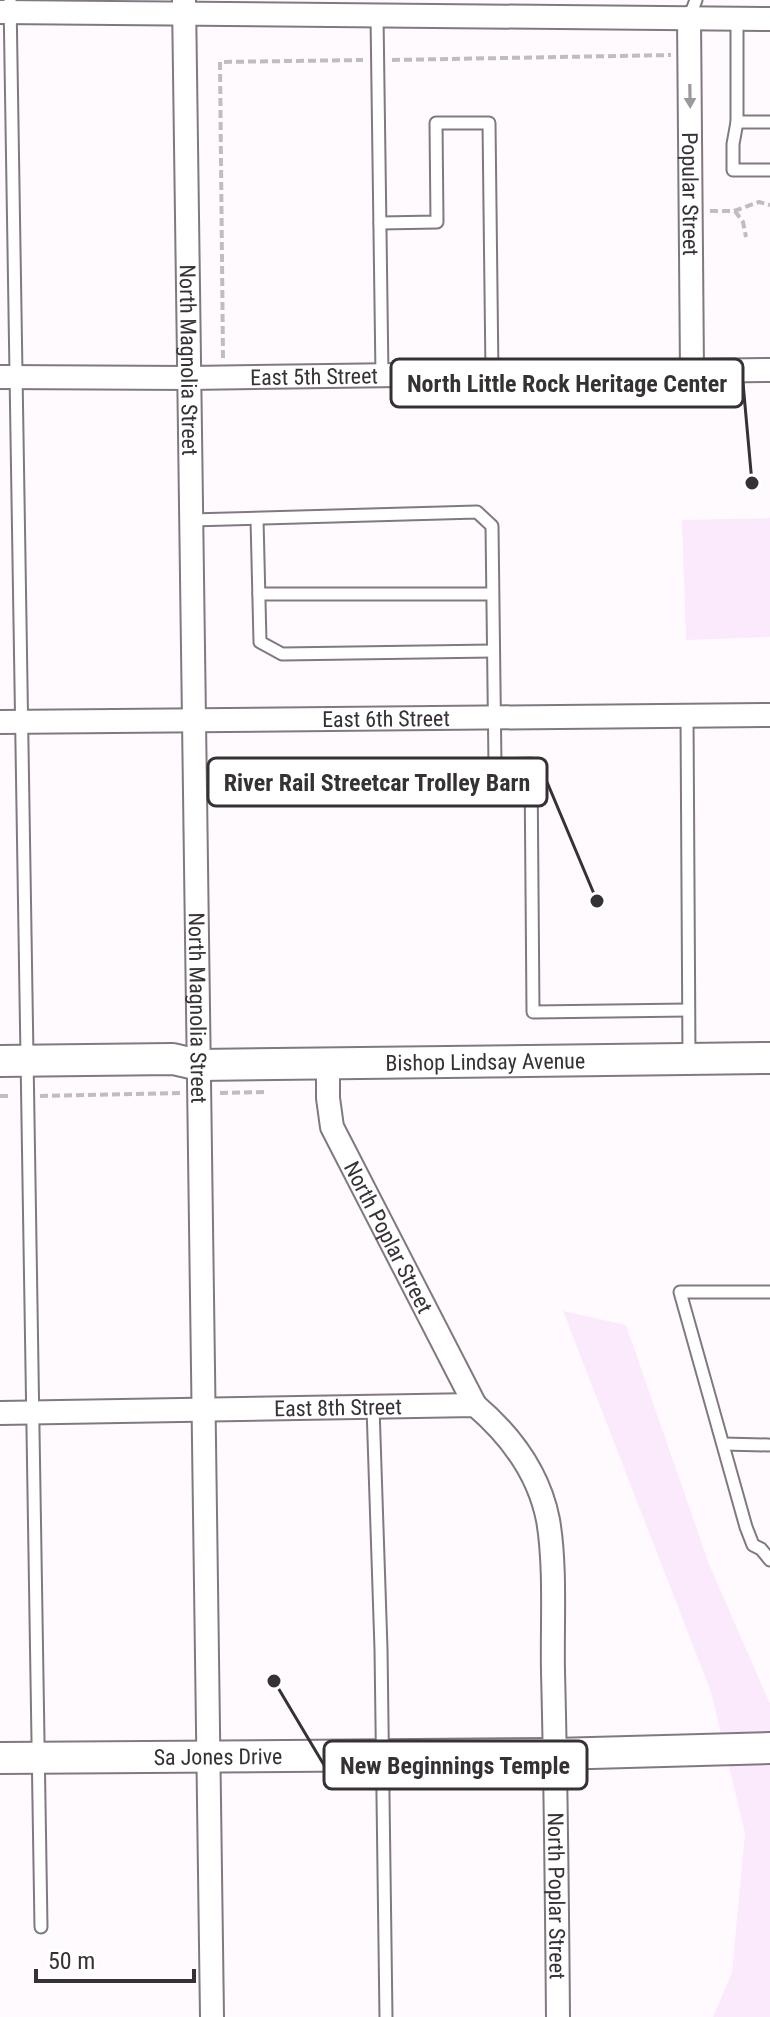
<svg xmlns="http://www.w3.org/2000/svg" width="770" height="2017" viewBox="0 0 770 2017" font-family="'Roboto Condensed',sans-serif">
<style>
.built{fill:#fbeafb}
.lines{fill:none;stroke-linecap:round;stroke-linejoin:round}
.lane-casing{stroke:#827882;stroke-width:15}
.street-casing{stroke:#827882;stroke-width:26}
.secondary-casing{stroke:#827882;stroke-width:34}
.path{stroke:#c1bcc0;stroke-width:4;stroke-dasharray:8 4;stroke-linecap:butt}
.lane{stroke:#fff;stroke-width:11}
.street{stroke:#fff;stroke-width:22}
.secondary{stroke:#fff;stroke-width:30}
.oneway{fill:#9a989a}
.labels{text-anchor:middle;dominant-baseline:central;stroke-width:6;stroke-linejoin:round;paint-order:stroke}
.street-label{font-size:22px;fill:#353135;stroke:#fff}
.leader{fill:none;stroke:#353135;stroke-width:3}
.callout-dot{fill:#353135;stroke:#fff;stroke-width:3}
.callout{fill:#fff;stroke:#353135;stroke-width:3}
.callout-label{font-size:24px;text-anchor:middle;font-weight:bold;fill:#353135}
</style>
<rect width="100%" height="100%" fill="#fffafe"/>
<!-- built -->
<g class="built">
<polygon points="770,518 770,637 686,640 682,520"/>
<polygon points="563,1311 626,1325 709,1564 770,1704 770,2017 713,2017 732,1972 745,1833 711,1692"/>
</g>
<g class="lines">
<defs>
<g id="lane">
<polyline points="10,0 41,1927"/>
<polyline points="377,16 382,375"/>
<polyline points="689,18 696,0"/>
<polyline points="737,19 737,122 733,144 733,170 770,170"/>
<polyline points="737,122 770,122"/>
<polyline points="380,223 437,222 436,123 489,123 492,374"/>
<polyline points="257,519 260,642 282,654 493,651"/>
<polyline points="191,520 477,512 492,526 495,765 531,764 533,1012 688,1010"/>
<polyline points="259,594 492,594"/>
<polyline points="687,716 689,1058"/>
<polyline points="770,1292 680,1292 746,1527 753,1545 761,1549 770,1560"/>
<polyline points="373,1407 381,1649 386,2017"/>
<polyline points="723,1444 768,1445"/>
</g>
<g id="street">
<path id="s1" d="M184,0l28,2017"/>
<polyline points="0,12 770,19"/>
<path id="s2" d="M689,18l3,353"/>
<path id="s3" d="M0,377l189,1 581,-8"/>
<path id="s4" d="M0,722l770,-7"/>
<path id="s5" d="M328,1063v35l4,29 143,278"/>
<path id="s6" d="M0,1413l475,-8c35,30 64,69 73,115 8,46 4,105 5,152 3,115 4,230 5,345"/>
</g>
<g id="secondary">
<path id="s7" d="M0,1061l173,-2 26,6 571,-7"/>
<path id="s8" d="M0,1758l555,-4 215,-6"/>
</g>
</defs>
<!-- lane casing -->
<use href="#lane" class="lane-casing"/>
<!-- street casing -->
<use href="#street" class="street-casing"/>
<!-- secondary casing -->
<use href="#secondary" class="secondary-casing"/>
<!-- path -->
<g class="path">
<polyline points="392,60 671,55"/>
<polyline points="710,211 734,211 759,202 770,205"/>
<polyline points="735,211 743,222 746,237"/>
<polyline points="223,358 220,62 363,60"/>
<polyline points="220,1093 268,1092"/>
<polyline points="0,1096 12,1096"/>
<polyline points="40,1096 180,1093"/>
</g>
<!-- lane -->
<use href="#lane" class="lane"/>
<!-- street -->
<use href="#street" class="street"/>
<!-- secondary -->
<use href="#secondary" class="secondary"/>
</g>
<!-- one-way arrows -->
<defs><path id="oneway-solid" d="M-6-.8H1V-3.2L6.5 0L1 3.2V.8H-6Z" transform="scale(2)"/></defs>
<use class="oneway" href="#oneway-solid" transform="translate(690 96) rotate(89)"/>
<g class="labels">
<!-- street labels -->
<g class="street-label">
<text stroke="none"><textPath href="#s2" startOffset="176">Popular Street</textPath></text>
<text stroke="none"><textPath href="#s1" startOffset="360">North Magnolia Street</textPath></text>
<text stroke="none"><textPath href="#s3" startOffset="314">East 5th Street</textPath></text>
<text stroke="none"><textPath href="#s4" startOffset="386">East 6th Street</textPath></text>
<text stroke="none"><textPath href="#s1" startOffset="1008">North Magnolia Street</textPath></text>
<text stroke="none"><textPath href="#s7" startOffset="486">Bishop Lindsay Avenue</textPath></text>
<text stroke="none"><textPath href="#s5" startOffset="188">North Poplar Street</textPath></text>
<text stroke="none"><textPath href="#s6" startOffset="338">East 8th Street</textPath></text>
<text stroke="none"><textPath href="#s8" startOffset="218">Sa Jones Drive</textPath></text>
<text stroke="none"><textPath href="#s6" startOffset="990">North Poplar Street</textPath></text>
</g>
</g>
<!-- callouts -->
<path class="leader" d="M752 483L743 383M597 901L547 782M274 1681L324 1765"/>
<g class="callout-dot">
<circle cx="752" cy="483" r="8"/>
<circle cx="597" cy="901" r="8"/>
<circle cx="274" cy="1681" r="8"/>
</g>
<g class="callout">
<rect x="391" y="359" width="352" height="48" rx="8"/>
<rect x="208" y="758" width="339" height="48" rx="8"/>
<rect x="324" y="1741" width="263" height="48" rx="8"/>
</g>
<g class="callout-label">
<text x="567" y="392">North Little Rock Heritage Center</text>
<text x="377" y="791">River Rail Streetcar Trolley Barn</text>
<text x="455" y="1774">New Beginnings Temple</text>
</g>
<!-- scale -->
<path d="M36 1969v12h158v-12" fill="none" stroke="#353135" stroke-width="4"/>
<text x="48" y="1969" font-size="24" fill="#353135" stroke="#ffffff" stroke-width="6" paint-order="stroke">50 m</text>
</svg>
